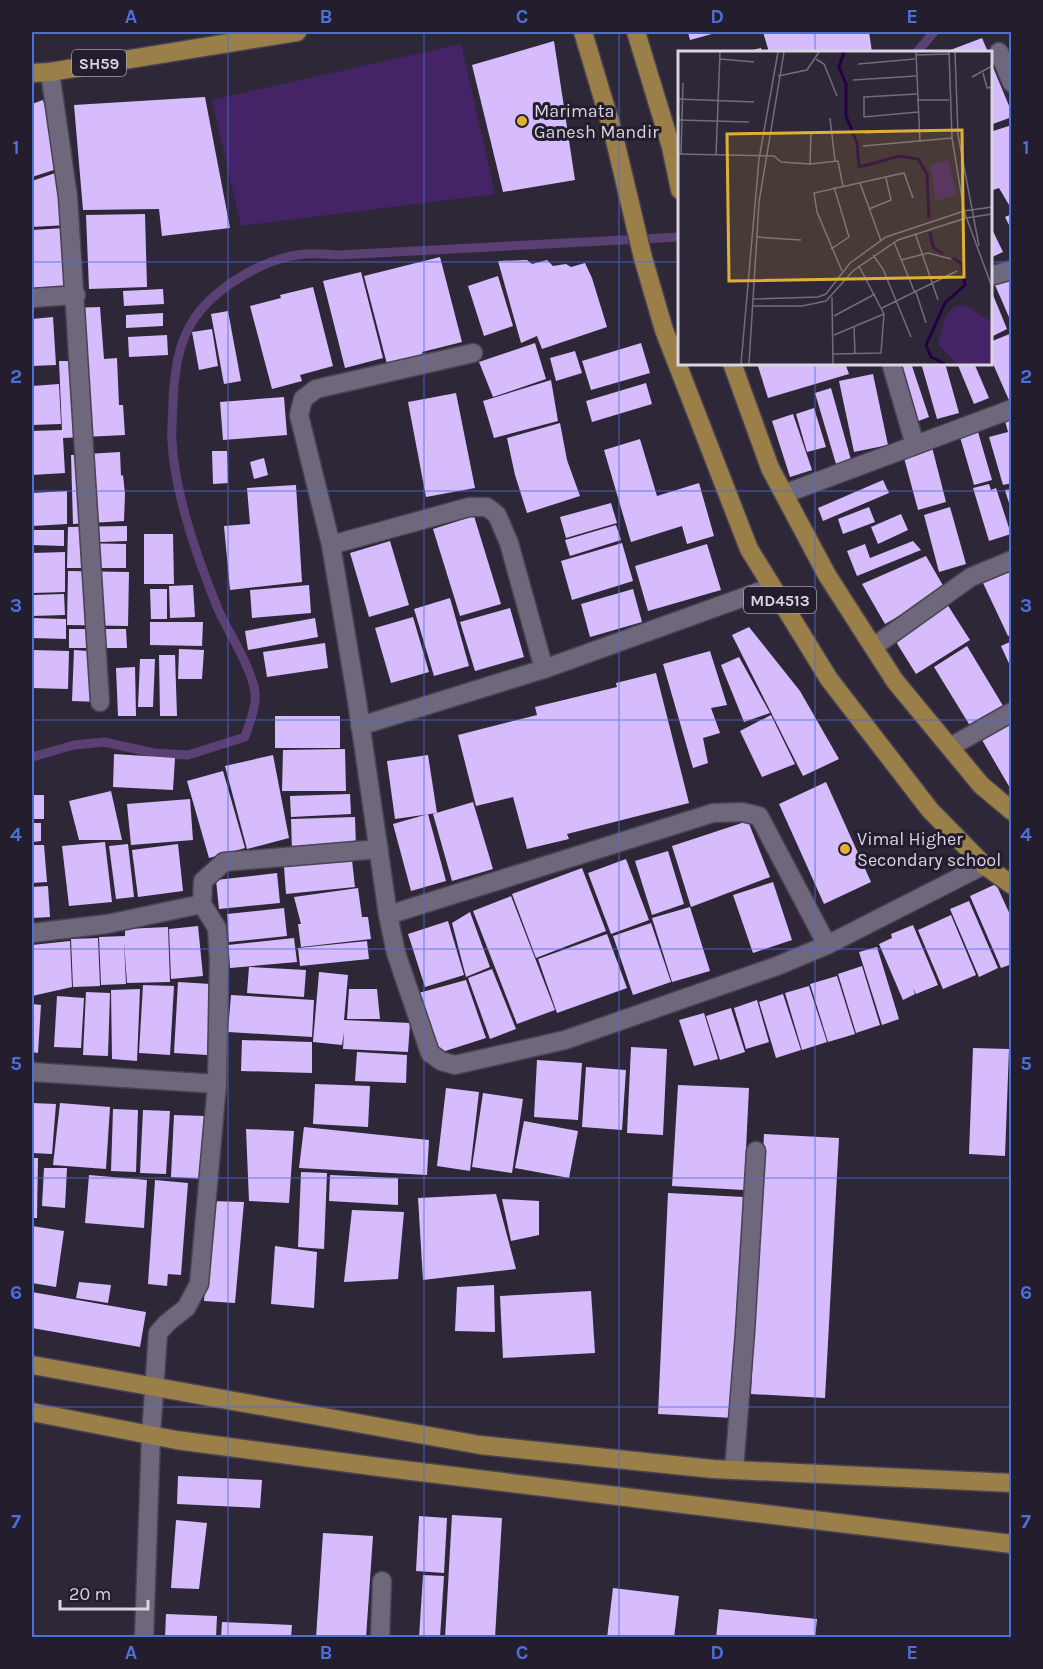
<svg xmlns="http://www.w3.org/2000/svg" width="1043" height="1669" viewBox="0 0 1043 1669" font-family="Karla,sans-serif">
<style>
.green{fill:#442466}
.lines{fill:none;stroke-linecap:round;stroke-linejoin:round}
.stream{stroke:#5b4073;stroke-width:9}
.building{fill:#d6bcfc}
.minor-casing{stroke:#484251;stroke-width:21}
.major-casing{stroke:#484251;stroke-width:21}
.minor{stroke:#6f677c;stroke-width:18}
.major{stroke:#9b7f48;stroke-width:18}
.grid{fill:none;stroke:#4c70da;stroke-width:1.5;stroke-opacity:0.55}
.poi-dot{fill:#e0b034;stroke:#241d2e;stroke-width:2}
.labels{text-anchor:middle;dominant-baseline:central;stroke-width:6;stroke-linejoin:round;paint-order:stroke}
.shield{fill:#241d2e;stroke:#a29dab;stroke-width:1.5}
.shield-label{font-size:16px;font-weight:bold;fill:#d8d4e0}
.poi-label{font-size:18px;fill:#d8d4e0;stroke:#241d2e;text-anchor:start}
.inset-river{fill:none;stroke:#260044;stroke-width:3}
.inset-road{fill:none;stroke:#726c7b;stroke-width:1.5}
.view{fill:#e0b034;fill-opacity:0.15;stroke:#e0b034;stroke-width:3}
.inset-edge{fill:none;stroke:#d8d4e0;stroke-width:3}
.neatline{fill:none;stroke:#4c70da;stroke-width:2}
.grid-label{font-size:20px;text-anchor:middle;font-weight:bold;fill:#4c70da}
</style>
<rect width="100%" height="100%" fill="#2e2738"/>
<!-- green -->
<polygon class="green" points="461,44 495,194 241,226 212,100"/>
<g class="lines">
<!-- stream -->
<g class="stream">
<polyline points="917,52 934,32"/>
<path d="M32,757l42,-12 30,-3 50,11 34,2 57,-18c4,-13 12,-31 10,-45 -4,-26 -26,-58 -37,-83 -20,-49 -43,-114 -46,-167 -1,-13 1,-27 1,-41 2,-38 7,-72 36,-100 24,-23 63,-45 97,-47 10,-1 21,0 32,1l342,-18"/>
</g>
</g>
<!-- building -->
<g class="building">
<polygon points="688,32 719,32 690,40"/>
<polygon points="763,32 869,32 872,52 769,52"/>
<polygon points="982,38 988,52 945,52"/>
<polygon points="554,41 575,180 503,192 472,65"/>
<polygon points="761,48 762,52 745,52"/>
<polygon points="990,60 1012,113 1012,117 990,125"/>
<polygon points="205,97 230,228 162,236 159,209 83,210 74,105"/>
<polygon points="43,100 63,167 32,177 32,104"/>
<polygon points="1012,125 1012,210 999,188 990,191 990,132"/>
<polygon points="61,171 67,225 32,227 32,181"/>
<polygon points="145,214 147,287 89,289 86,215"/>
<polygon points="1012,214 1012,231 1005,217"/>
<polygon points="990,225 1003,252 990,258"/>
<polygon points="65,228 69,291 32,293 32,230"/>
<polygon points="440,257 462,342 422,352 423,355 387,364 364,276"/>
<polygon points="527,260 532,264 547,260 553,266 566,264 571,267 585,263 592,278 607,327 542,349 537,336 521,343 498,261"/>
<polygon points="361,272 383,358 345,368 323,281"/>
<polygon points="498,276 513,326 484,336 468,286"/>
<polygon points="1012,279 1012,324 995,285"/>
<polygon points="313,287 333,366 300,375 302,381 272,389 250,306 281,298 280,295"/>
<polygon points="163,289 164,304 124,306 123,291"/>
<polygon points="991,290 1007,329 991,337"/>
<polygon points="100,307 104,359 117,358 119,405 123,405 125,435 63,438 65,473 32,475 32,431 62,430 59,361 72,361 70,308"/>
<polygon points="228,311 241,381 224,384 211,314"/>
<polygon points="163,313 163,326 126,328 126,315"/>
<polygon points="53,317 56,365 32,366 32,319"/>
<polygon points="212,329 218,366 199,370 192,332"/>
<polygon points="1012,333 1012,407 990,357 990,342"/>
<polygon points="167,335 168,355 129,357 128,337"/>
<polygon points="535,343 546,379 493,397 479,362"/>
<polygon points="641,343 650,373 591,390 582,361"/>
<polygon points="575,351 582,373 556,381 550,358"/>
<polygon points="757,363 845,363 849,374 768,398"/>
<polygon points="911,363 929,417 913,423 896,367"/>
<polygon points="921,363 945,363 959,413 937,419"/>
<polygon points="957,363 974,363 989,398 974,404"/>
<polygon points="873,374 888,445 854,452 839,381"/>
<polygon points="551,380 558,421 494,438 483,401"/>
<polygon points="646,383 652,404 592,422 586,401"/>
<polygon points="59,384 61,424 32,425 32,386"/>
<polygon points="831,388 851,460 836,464 815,393"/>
<polygon points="456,393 475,488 426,497 408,402"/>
<polygon points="284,397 287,435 223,440 220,402"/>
<polygon points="814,408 826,447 807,452 796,414"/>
<polygon points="793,414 812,470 790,477 772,421"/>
<polygon points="1012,419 1012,483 1003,485 989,437 1008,432 1005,421"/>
<polygon points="560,423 567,460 580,496 527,513 515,475 507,438"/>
<polygon points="978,432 992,480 974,485 960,437"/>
<polygon points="640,439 657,496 699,483 714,536 687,544 682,526 631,542 604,450"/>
<polygon points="932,447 946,502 918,510 903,454"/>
<polygon points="212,451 227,451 228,483 213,484"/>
<polygon points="120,452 121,476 123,475 125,494 124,521 73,524 71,455"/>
<polygon points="264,458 268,475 254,479 250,462"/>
<polygon points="883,480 889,493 823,521 818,508"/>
<polygon points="989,484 991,490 996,488 1011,534 989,541 973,488"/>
<polygon points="296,485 302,582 230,590 224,526 250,524 247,488"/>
<polygon points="1012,489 1012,510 1011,510 1005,490"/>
<polygon points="67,491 67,524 32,526 32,493"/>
<polygon points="611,503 617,523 566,538 560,517"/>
<polygon points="869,507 875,522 843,534 838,519"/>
<polygon points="950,507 966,564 939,572 924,515"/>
<polygon points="901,514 908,530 878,544 871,527"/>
<polygon points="474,516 501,604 460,616 433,529"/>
<polygon points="616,525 621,540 570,556 565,540"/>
<polygon points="127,526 127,541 76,543 126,544 126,568 67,568 68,527"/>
<polygon points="32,530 64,530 64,546 32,545"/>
<polygon points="144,534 173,534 174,584 144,584"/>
<polygon points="390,541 409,605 369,617 350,553"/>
<polygon points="913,541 921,550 857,576 847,551 865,544 870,558"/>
<polygon points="622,543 633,581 572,600 561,561"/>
<polygon points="707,544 721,590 648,611 635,566"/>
<polygon points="65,552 65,592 32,593 32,553"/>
<polygon points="926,556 945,589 885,624 862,584"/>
<polygon points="1012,569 1012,634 1008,636 983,583"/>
<polygon points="68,571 129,572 128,626 67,625"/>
<polygon points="193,585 195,617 170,618 169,586"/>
<polygon points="309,585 311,613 252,618 250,590"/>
<polygon points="150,589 167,589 167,619 151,619"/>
<polygon points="633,589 642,622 590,637 581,604"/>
<polygon points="64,594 65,615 32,616 32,595"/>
<polygon points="450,598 469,666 434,676 414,609"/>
<polygon points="947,604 970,640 916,674 893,637"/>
<polygon points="510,608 524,657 475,671 460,622"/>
<polygon points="413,617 429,672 391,683 375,628"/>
<polygon points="32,618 66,619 66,639 32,638"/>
<polygon points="315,618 318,637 248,650 245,631"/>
<polygon points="150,622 203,622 202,646 150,645"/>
<polygon points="749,627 800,691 839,759 803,776 732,635"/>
<polygon points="69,629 126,629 127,648 69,648"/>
<polygon points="1012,641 1012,670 1001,646"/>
<polygon points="325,643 328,668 267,677 263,652"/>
<polygon points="967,646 1005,709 972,729 934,667"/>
<polygon points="179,649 204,650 202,679 178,679"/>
<polygon points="32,650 69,651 68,689 32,688"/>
<polygon points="74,650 102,652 100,702 72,701"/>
<polygon points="710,651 727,705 711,708 720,733 703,738 708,763 693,768 663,664"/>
<polygon points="159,655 175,655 177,716 160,716"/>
<polygon points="739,657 770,713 744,722 721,665"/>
<polygon points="140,659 155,659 153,707 138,707"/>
<polygon points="135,667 136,716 118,716 116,668"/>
<polygon points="656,673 689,803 567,834 569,839 527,849 513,797 476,806 458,735 537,715 535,707 617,687 616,683"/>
<polygon points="771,715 795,764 762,777 740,731"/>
<rect x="275" y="716" width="65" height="32"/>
<polygon points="1012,722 1012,787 1010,788 982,740"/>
<polygon points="345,749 346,791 282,791 283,750"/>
<polygon points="114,754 175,758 173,790 113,787"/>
<polygon points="273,755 289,838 247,849 225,766"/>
<polygon points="428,755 437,813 395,819 387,761"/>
<polygon points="223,771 245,848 209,858 187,781"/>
<polygon points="826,782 871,882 824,904 779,804"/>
<polygon points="111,791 122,840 79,840 69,801"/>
<polygon points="350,794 351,814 291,817 290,796"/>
<rect x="32" y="795" width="12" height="24"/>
<polygon points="190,799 193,840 131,845 127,804"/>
<polygon points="473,802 493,869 452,881 433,814"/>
<polygon points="428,814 446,881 411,891 393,824"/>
<polygon points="355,817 356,848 292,850 291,819"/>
<polygon points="748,821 770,877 691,907 672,846"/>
<polygon points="32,823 41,823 41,841 32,842"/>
<polygon points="105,842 112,902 69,906 62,846"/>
<polygon points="128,844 134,897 116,899 109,846"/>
<polygon points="178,844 183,891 138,897 132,850"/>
<polygon points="32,845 44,845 47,882 32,883"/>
<polygon points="668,851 684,904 652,915 635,861"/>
<polygon points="626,859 649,920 611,934 588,873"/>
<polygon points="352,860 355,887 286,894 284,867"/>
<polygon points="582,868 606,931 536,958 512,894"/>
<polygon points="277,873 280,903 219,909 216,880"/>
<polygon points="773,882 792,940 753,953 733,895"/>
<polygon points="996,884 1012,919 1012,964 1001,968 970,896"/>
<polygon points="48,886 50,917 32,918 32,887"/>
<polygon points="358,888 362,917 368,917 371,939 301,947 298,924 301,924 294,897"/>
<polygon points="511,896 555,1010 517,1024 473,911"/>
<polygon points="969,901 998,968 979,977 950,909"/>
<polygon points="690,907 710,971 672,982 652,918"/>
<polygon points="284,908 287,936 229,942 227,914"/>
<polygon points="470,912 490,967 466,977 452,923"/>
<polygon points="951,915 976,975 943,989 918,930"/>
<polygon points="448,921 464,975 425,987 408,934"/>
<polygon points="651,923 671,982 633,995 613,936"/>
<polygon points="913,925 938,985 916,994 913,988 915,994 903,1000 879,944 892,938 891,934"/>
<polygon points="198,926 203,976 171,979 169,929"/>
<polygon points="168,927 170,982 127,983 124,941 126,984 101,985 99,937 125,936 125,929"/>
<polygon points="607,934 627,988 557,1013 538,959"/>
<polygon points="98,938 100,986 73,987 71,939"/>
<polygon points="294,938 297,962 230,968 228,945"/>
<polygon points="70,941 72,987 32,996 32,945"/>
<polygon points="367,941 369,959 300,966 298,948"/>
<polygon points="877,947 899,1019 882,1025 859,952"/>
<polygon points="862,966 880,1025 856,1033 838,974"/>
<polygon points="249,967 306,970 304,997 247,993"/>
<polygon points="492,969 516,1029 490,1039 468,978"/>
<polygon points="319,972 348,975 344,1020 410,1023 408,1052 343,1049 344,1032 342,1045 313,1042"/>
<polygon points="837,976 855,1034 828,1042 810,984"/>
<polygon points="466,980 486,1038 439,1053 415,994"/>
<polygon points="178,982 211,984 207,1055 174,1053"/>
<polygon points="143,985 174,986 170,1055 139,1053"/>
<polygon points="809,986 827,1042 802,1050 785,993"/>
<polygon points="140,989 137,1061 112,1059 111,990"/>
<polygon points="349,989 377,989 380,1019 347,1019"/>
<polygon points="86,992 110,993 108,1056 83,1055"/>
<polygon points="783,994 801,1050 776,1058 759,1002"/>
<polygon points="231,995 314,1000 312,1037 228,1032"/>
<polygon points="57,996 84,998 81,1048 54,1047"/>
<polygon points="757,1000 769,1042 746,1049 734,1008"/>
<polygon points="32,1004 41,1005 38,1053 32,1052"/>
<polygon points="731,1008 745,1052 720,1060 706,1016"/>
<polygon points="704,1013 718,1059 694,1066 679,1020"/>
<polygon points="242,1040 312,1042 312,1073 241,1071"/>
<polygon points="631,1047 667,1049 663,1135 627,1133"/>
<polygon points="973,1048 1009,1049 1005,1156 969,1154"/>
<polygon points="357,1052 407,1055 406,1083 355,1081"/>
<polygon points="537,1060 582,1063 578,1120 534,1117"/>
<polygon points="586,1067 626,1070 622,1130 582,1127"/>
<polygon points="315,1084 370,1086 368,1127 313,1124"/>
<polygon points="678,1085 749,1088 744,1190 672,1186"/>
<polygon points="446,1088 479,1092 470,1171 437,1166"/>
<polygon points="483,1093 523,1099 512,1173 472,1167"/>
<polygon points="32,1103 56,1104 52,1154 32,1153"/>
<polygon points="60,1103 110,1107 106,1169 53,1165"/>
<polygon points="113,1109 138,1110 136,1172 111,1171"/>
<polygon points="143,1110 170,1111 166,1174 140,1173"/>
<polygon points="174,1115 205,1116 203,1179 171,1177"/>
<polygon points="524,1121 578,1131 569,1178 515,1168"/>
<polygon points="304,1127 429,1140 427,1175 299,1168"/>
<polygon points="246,1129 294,1131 289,1203 249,1201"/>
<polygon points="764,1134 839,1138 825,1398 751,1394"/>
<polygon points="32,1158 38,1158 37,1218 32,1218"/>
<polygon points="44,1168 67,1168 65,1208 42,1206"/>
<polygon points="301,1172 327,1173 324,1249 298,1247"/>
<polygon points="89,1175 147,1180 144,1228 85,1223"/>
<polygon points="330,1175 398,1178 398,1205 329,1201"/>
<polygon points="155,1180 188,1183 181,1275 168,1274 167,1286 148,1284"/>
<polygon points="668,1193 744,1197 734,1418 658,1414"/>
<polygon points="496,1194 516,1269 423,1280 418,1198"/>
<polygon points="502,1199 539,1201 539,1235 511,1241"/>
<polygon points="211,1201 244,1202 235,1303 204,1301"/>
<polygon points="352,1210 404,1212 398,1279 344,1282"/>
<polygon points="32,1226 64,1231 56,1287 32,1283"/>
<polygon points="275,1246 317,1252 314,1308 271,1304"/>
<polygon points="79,1282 111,1285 108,1303 76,1298"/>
<polygon points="494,1285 495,1332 455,1331 457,1287"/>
<polygon points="591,1291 595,1353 503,1358 500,1296"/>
<polygon points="32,1292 146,1312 140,1347 32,1328"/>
<polygon points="178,1476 262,1480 260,1508 177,1504"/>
<polygon points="452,1515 502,1518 495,1638 445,1638"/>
<polygon points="419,1516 447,1518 444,1573 416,1571"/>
<polygon points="176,1520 207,1523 199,1589 171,1588"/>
<polygon points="323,1533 373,1536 366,1638 316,1638"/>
<polygon points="423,1575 444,1576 440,1638 419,1638"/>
<polygon points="613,1588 679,1596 674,1638 607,1638"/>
<polygon points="719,1609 817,1619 815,1638 716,1638"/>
<polygon points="166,1614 217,1616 216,1638 165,1638"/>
<polygon points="222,1622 292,1625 291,1638 221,1638"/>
</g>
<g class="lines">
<defs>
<g id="minor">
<polyline points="999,52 1012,83"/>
<polyline points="50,72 68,197 100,702"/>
<polyline points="990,276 1012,270"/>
<polyline points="32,298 76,295"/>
<polyline points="473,353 316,389 303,399 299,415 331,545 357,701 388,915 396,953 430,1053 441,1061 455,1065 565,1040 777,966 827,945 984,865"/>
<polyline points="891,363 915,445"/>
<polyline points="784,494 1012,409"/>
<polyline points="331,545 469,507 487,507 497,515 509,543 544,669"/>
<polyline points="873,647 971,577 1012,560"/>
<polyline points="360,726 544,669 772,587"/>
<polyline points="950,747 1012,712"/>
<polyline points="388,915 713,813 742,812 759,816 827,945"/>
<polyline points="32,933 107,924 202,904"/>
<polyline points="32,1072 217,1084"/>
<polyline points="734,1470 745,1332 756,1151"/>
<polyline points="144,1638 151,1435 158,1333 167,1323 186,1308 199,1284 217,1084 219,960 217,928 202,904 203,881 224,862 379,849"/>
<polyline points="380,1638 382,1581"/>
</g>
<g id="major">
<polyline points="583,32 613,132 643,258 664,330 749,549 829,679 930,810 984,865 1012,885"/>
<polyline points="636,32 671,147 680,190"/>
<polyline points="32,73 50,72 297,32"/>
<polyline points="732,363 770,468 827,575 895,681 981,785 1012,811"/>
<polyline points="32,1365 480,1445 713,1469 1012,1483"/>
<polyline points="32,1412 176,1440 379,1467 1012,1544"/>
</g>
</defs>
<!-- minor casing -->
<use href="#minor" class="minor-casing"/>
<!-- major casing -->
<use href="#major" class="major-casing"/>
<!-- minor -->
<use href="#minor" class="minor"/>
<!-- major -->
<use href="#major" class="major"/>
</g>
<!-- grid -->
<path class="grid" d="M228,32v1606M424,32v1606M619,32v1606M815,32v20M32,262h648M990,262h22M815,363v1275M32,491h980M32,720h980M32,949h980M32,1178h980M32,1407h980"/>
<!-- markers -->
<g class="poi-dot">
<circle cx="522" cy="121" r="6"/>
<circle cx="845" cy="849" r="6"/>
</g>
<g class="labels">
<!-- shield labels -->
<g class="shield">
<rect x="72" y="50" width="54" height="26" rx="4.5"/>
<rect x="744" y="587" width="72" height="26" rx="4.5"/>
</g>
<g class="shield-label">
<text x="99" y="63">SH59</text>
<text x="780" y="600">MD4513</text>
</g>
<!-- poi labels -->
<g class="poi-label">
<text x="534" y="111">Marimata<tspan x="534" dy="21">Ganesh Mandir</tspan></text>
<text x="857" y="839">Vimal Higher<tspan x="857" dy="21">Secondary school</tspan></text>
</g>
</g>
<!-- overview -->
<g transform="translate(678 51)">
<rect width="314" height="314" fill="#2e2738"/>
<path d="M270,109l9,35 -21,6 -6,-36zM287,254l26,17v42h-34l-19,-20 8,-29 8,-8z" fill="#442466"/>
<path class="inset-river" d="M166,1l-5,15 7,17v32l11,27 2,24 41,-11 18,3 9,15 2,44M252,181l3,15 10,7M267,313l-14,-7 -5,-12 19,-42 20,-18 -3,-21 -9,-6"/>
<path class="inset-road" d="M238,1l4,90M271,1l3,86 12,73 28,76M277,1l3,83 21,111M238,4l33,-1M42,8l34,3M138,8l8,5 13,32M180,13l57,-5M305,22l4,15 4,-1M100,25l29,-6 12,-18M294,26l20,-11M175,29l63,-4M239,43l-53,3v20l54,-5M0,48l76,3M239,49h32M152,67l5,43M0,69l71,2M187,82l54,-3M185,95l89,-8M0,103l96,2 7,6 29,2 28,-3 5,25M3,103l2,-71M38,104l4,-103M132,113l1,-33M182,132l21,58M191,158l22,-9 -5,-22M237,182l23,67M78,186l45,3M216,191l21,51M153,198l18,-12 -15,-50M195,204l10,14 28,68M223,209l27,-7 23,6M164,220l-25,-59 -3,-19 90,-20 9,25M238,241l10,31M154,246l1,67M75,248l65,-2 8,-3 24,-31 36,-26 78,-26 28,-4M74,255h50l24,-5 28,-31 44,-30 68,-22 26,-4M204,257l75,-37M156,265l41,-22M176,276l1,27M156,284l50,-21M155,303l48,-1 3,-39 -25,-48M63,313l18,-205 19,-107M71,313l10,-162 25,-150"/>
<path class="view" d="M284,79l2,147 -235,4 -2,-147z"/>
<rect width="314" height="314" class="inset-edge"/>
</g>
<!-- border -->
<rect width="1043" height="1669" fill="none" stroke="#241d2e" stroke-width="66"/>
<!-- scale -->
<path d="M60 1600v9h88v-9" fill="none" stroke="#d8d4e0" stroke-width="3"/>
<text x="69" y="1600" font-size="18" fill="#d8d4e0" stroke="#241d2e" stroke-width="4.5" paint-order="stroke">20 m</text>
<rect x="33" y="33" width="977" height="1603" class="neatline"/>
<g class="grid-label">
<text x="131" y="23">A</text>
<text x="326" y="23">B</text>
<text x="522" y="23">C</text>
<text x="717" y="23">D</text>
<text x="912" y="23">E</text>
<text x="16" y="154">1</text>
<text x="1026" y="154">1</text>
<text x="16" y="383">2</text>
<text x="1026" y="383">2</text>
<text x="16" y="612">3</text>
<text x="1026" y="612">3</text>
<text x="16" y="841">4</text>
<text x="1026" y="841">4</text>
<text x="16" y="1070">5</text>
<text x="1026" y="1070">5</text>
<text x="16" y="1299">6</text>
<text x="1026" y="1299">6</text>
<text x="16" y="1528">7</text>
<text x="1026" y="1528">7</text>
<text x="131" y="1659">A</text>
<text x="326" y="1659">B</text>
<text x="522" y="1659">C</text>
<text x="717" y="1659">D</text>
<text x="912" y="1659">E</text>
</g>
</svg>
